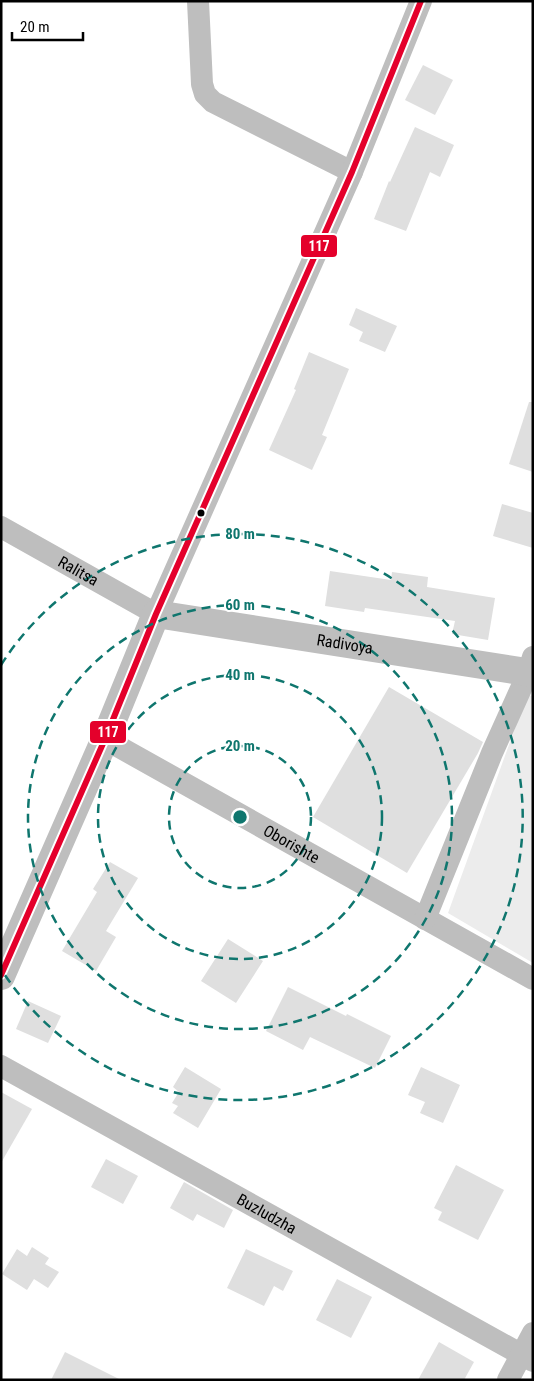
<svg xmlns="http://www.w3.org/2000/svg" width="534" height="1381" viewBox="0 0 534 1381" font-family="'Roboto Condensed',sans-serif">
<style>
.green{fill:#ececec}
.building{fill:#dfdfdf}
.lines{fill:none;stroke-linecap:round;stroke-linejoin:round}
.minor{stroke:#bebebe;stroke-width:22}
.tertiary{stroke:#bebebe;stroke-width:28}
.bus-1-casing{stroke:#fff;stroke-width:10}
.bus-1{stroke:#e4002b;stroke-width:6}
.ring{fill:none;stroke:#0f766e;stroke-width:2.5;stroke-dasharray:9 6}
.bus-dot{fill:#000;stroke:#fff;stroke-width:2}
.labels{text-anchor:middle;dominant-baseline:central;stroke-width:4;stroke-linejoin:round;paint-order:stroke}
.street-label{font-size:16px;fill:#000;stroke:#fff}
.centre{fill:#0f766e;stroke:#fff;stroke-width:2.5}
.ring-label{font-size:15px;text-anchor:middle;font-weight:bold;fill:#0f766e;stroke:#fff;stroke-width:4;stroke-linejoin:round;paint-order:stroke}
.line-badge{stroke:#fff;stroke-width:2}
.badge-label{font-size:14px;text-anchor:middle;font-weight:bold;fill:#fff}
</style>
<rect width="100%" height="100%" fill="#fff"/>
<!-- green -->
<polygon class="green" points="527,695 533,696 533,963 448,913"/>
<!-- building -->
<g class="building">
<polygon points="423,65 453,80 435,115 405,100"/>
<polygon points="415,127 454,145 440,177 430,172 406,231 374,219 389,181 390,182"/>
<polygon points="356,308 397,326 385,352 359,341 363,332 349,325"/>
<polygon points="309,352 349,369 322,435 327,437 312,470 269,450 296,390 294,389"/>
<polygon points="529,402 533,402 533,472 509,464"/>
<polygon points="502,504 533,513 533,548 493,536"/>
<polygon points="330,571 391,580 392,572 428,577 427,587 495,598 488,640 452,634 455,621 365,608 364,612 325,606"/>
<polygon points="389,687 483,742 478,753 407,873 313,817"/>
<polygon points="110,862 138,878 106,931 116,937 96,971 62,951 97,892 93,889"/>
<polygon points="228,939 263,961 236,1003 201,981"/>
<polygon points="288,987 346,1016 347,1014 391,1036 375,1068 310,1037 303,1050 266,1031"/>
<polygon points="28,1001 61,1016 48,1043 16,1029"/>
<polygon points="185,1067 221,1089 198,1128 173,1113 178,1106 172,1103 179,1092 173,1087"/>
<polygon points="421,1067 460,1085 443,1123 420,1113 425,1102 408,1095"/>
<polygon points="1,1092 32,1109 1,1163"/>
<polygon points="106,1159 138,1176 123,1204 91,1187"/>
<polygon points="456,1165 504,1190 478,1240 438,1220 442,1212 434,1208"/>
<polygon points="184,1182 233,1210 224,1228 197,1214 193,1221 170,1208"/>
<polygon points="32,1247 49,1258 45,1264 59,1272 48,1288 34,1279 27,1290 2,1274 17,1249 27,1256"/>
<polygon points="246,1249 293,1271 283,1291 274,1286 264,1306 227,1288"/>
<polygon points="337,1279 372,1297 351,1338 316,1320"/>
<polygon points="439,1342 474,1362 464,1380 418,1380"/>
<polygon points="65,1352 121,1380 51,1380"/>
</g>
<g class="lines">
<!-- minor -->
<g class="minor">
<polyline points="198,1 202,84 205,94 213,102 352,172"/>
<path id="s1" d="M1,527l155,87 196,-442 69,-171"/>
<path id="s2" d="M105,739l428,240"/>
<polyline points="425,919 492,753 528,673 533,657"/>
<path id="s3" d="M1,1066l532,295"/>
<polyline points="508,1380 533,1333"/>
</g>
<!-- tertiary -->
<path class="tertiary" id="s4" d="M1,976l104,-237 51,-125 377,59"/>
<defs>
<polyline id="bus-1" points="1,975 105,739 156,614 352,172 421,1"/>
</defs>
<!-- bus-1 casing -->
<use href="#bus-1" class="bus-1-casing"/>
<!-- bus-1 -->
<use href="#bus-1" class="bus-1"/>
</g>
<!-- distance rings -->
<g class="ring">
<circle cx="240" cy="817" r="71"/>
<circle cx="240" cy="817" r="142"/>
<circle cx="240" cy="817" r="212"/>
<path d="M1 665A283 283 0 1 1 1 969"/>
</g>
<!-- markers -->
<circle class="bus-dot" cx="201" cy="513" r="4.5"/>
<g class="labels">
<!-- street labels -->
<g class="street-label">
<text stroke="none"><textPath href="#s1" startOffset="89">Ralitsa</textPath></text>
<text stroke="none"><textPath href="#s4" startOffset="585">Radivoya</textPath></text>
<text stroke="none"><textPath href="#s2" startOffset="214">Oborishte</textPath></text>
<text stroke="none"><textPath href="#s3" startOffset="304">Buzludzha</textPath></text>
</g>
</g>
<circle cx="240" cy="817" r="8" class="centre"/>
<g class="ring-label">
<text x="240" y="539">80 m</text>
<text x="240" y="610">60 m</text>
<text x="240" y="680">40 m</text>
<text x="240" y="751">20 m</text>
</g>
<g class="line-badge">
<rect x="300" y="234" width="38" height="24" rx="5" fill="#e4002b"/>
<rect x="89" y="720" width="38" height="24" rx="5" fill="#e4002b"/>
</g>
<g class="badge-label">
<text x="319" y="251">117</text>
<text x="108" y="737">117</text>
</g>
<!-- border -->
<rect width="534" height="1381" fill="none" stroke="#000000" stroke-width="5"/>
<!-- scale -->
<path d="M12 32v8h71v-8" fill="none" stroke="#000000" stroke-width="2.5"/>
<text x="20" y="32" font-size="15" fill="#000000" stroke="#ffffff" stroke-width="4" paint-order="stroke">20 m</text>
</svg>
